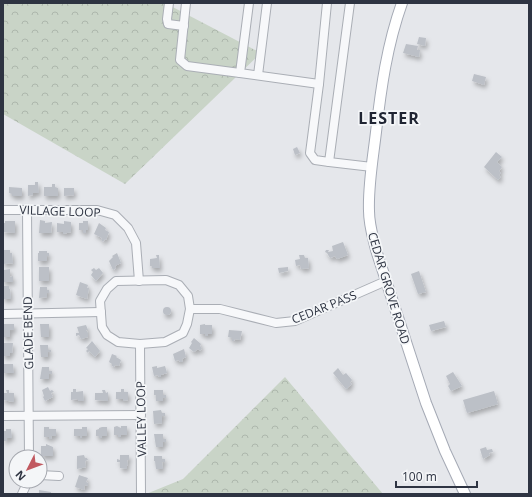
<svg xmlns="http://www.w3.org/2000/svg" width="532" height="497" viewBox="0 0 532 497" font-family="'Open Sans',sans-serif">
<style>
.forest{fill:url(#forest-crowns)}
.building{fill:#bcc0c7;filter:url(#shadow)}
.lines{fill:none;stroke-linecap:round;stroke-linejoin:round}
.minor-casing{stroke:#aaaeb5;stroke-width:10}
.major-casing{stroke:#a5aab5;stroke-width:12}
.minor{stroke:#f7f8fa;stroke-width:8}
.major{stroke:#fff;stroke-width:10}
.labels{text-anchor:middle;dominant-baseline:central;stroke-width:3.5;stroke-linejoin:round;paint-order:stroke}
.street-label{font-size:12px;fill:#2e3442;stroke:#f4f6f8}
.district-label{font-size:16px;font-weight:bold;letter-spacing:1px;fill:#202533;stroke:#f4f6f8}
</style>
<defs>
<pattern id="forest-crowns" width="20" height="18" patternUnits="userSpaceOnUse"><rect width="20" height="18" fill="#c9d4c7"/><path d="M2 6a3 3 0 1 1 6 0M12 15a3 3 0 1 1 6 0" fill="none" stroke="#adb7ac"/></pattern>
<filter id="shadow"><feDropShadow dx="2" dy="3.5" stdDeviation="2" flood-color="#0004"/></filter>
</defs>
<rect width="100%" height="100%" fill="#e5e7eb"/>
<!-- forest -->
<g class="forest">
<polygon points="3,3 165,3 261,53 125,184 3,114"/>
<polygon points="285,377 383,494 146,494 183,479"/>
</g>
<!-- building -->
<g class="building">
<polygon points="419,37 426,38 425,46 417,44"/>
<polygon points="406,44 418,46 417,50 420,50 419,57 403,53"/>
<polygon points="474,74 486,77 484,85 472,81"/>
<polygon points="297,147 300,153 295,155 293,149"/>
<polygon points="496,152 502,157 497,162 502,167 499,171 501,173 499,175 501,177 498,180 484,167"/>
<polygon points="35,182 38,182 39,193 33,193 33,195 28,196 28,185 35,185"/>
<polygon points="52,184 55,184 55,187 58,188 58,196 44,196 44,187 52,187"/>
<polygon points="9,187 22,188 22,196 12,196 12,194 9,193"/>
<polygon points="64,188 74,188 74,195 64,196"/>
<polygon points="40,220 45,221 45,223 52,222 51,233 39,233"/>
<polygon points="5,221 15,221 15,233 3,232 3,223 5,223"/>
<polygon points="64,221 71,222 71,232 63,234 63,232 57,232 57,223 64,224"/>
<polygon points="83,221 88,221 88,230 86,230 86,233 83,233 83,230 79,230 79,223 83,223"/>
<polygon points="99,223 106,228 105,230 109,232 106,240 105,239 103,242 101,240 102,238 94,234"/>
<polygon points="343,242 348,255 337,259 335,256 330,258 327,253 325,252 326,250 329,250 328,252 333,251 332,246"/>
<polygon points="3,250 10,250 10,253 12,253 13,263 3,264"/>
<polygon points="39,251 47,251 47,253 49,253 49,256 47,256 47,261 38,261 38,253 39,253"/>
<polygon points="117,253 121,263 115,266 116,268 113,270 109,261 113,257 112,256"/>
<polygon points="156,255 159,255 160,268 152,268 152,266 150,266 150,259 157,258"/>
<polygon points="299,255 304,255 305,258 308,258 309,268 301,269 300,265 296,266 295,260 300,259"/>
<rect x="39" y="267" width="10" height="14"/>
<polygon points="288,267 288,271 279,273 278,268"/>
<polygon points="94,268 96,270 99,268 103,273 96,281 91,275 93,272 91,270"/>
<polygon points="10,269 10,277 13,276 13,282 3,282 3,270"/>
<polygon points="419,271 426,292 418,294 411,274"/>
<polygon points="80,282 88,285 87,288 89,288 87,299 76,295"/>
<polygon points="3,286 9,286 9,289 10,289 11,299 3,299"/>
<polygon points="40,287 47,287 47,290 49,290 49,293 47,293 47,297 39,298"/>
<circle cx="167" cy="311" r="4"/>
<polygon points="444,321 446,327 431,331 429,325"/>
<polygon points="3,324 14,324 14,330 10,330 10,337 3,337"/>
<polygon points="40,324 49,324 49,337 41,337"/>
<polygon points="205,324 205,325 212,325 212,334 208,334 208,336 205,336 205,334 200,334 200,325"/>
<polygon points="86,325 88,330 86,330 88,333 88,337 81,339 79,335 76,336 76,333 79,333 77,327"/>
<polygon points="229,330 242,331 240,340 235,339 234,341 232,341 232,338 228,337"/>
<polygon points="194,338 201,344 200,346 202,348 200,351 198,349 194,352 189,348 192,343 191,342"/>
<polygon points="92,341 100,351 95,357 89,351 88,353 86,351 88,349 86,348"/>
<polygon points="3,343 13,343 12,353 10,353 10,356 3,356"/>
<polygon points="40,345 48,345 48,350 51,350 51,352 48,352 48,357 41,357"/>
<polygon points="184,349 186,357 182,359 183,362 180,362 179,360 175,361 173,354"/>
<polygon points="112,354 117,356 116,357 121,360 119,366 115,365 114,367 112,366 112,364 109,362"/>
<polygon points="3,364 13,364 14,373 3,373"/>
<polygon points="157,366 157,368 165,366 167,373 161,375 161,377 159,377 158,375 154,376 152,367"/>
<polygon points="42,367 49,367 49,371 52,371 52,374 49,374 49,379 40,379"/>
<polygon points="338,368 343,375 346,373 352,380 350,383 352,384 346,389 333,373"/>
<polygon points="453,372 462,386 451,391 448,386 450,384 446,376"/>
<polygon points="48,387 50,391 52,390 54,392 51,393 53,397 45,401 43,397 44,396 42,390"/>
<polygon points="73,389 76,389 76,392 83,391 84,401 78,401 78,399 71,400 71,392 73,392"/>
<polygon points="121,389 124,389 124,392 128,392 128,400 123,401 123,399 116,399 116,392 121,392"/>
<polygon points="6,390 9,390 9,393 14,393 14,402 3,400 3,393 7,393"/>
<polygon points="102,390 105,390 106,393 108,392 108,401 95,400 95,393 103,393"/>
<polygon points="154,390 163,390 163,395 166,395 166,398 163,398 163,401 156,401 156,395 154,395"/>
<polygon points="494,391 498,404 467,413 463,400"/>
<polygon points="161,410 162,413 165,413 165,416 162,416 162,423 154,424 153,411"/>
<polygon points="117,426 121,428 121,426 127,426 127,435 121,435 121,437 118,437 118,435 114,435 114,427"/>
<polygon points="44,427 49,427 49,429 56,429 56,436 51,436 52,439 49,439 49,437 44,437"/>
<polygon points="82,427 87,427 87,436 82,436 82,438 80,438 80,436 74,436 74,429 82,429"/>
<polygon points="102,427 107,427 107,436 102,436 102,438 99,438 99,436 96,436 96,430 99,429 99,428"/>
<polygon points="6,429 11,429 12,438 7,438 7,441 4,441 3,431 6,431"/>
<polygon points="154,434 163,434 163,439 166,439 166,442 163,442 163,447 156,447"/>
<polygon points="46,444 53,447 53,456 41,456 41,446 46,446"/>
<polygon points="486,447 487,450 492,449 493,452 489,453 490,455 483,459 480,449"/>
<polygon points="84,455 85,458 87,458 88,460 85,461 86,467 77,469 77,456"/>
<polygon points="120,455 129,455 129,460 127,460 128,466 127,465 127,469 120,468 120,462 117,462 117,459 120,460"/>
<polygon points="154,456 162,456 162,459 165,459 165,462 162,462 163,469 156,469 155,461 154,461"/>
<polygon points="79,475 88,478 86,482 88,483 88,486 85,485 84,490 75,487"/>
<polygon points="39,490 51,492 51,494 39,494"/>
</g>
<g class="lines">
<defs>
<g id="minor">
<polyline points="169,3 167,19 168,24 184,26"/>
<polyline points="186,3 180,60 187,66 240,73"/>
<polyline points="249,3 240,73 319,84"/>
<polyline points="327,3 319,84 310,153 315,160 329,162 350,3"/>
<polyline points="258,75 267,3"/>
<polyline points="329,162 372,167"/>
<polyline points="3,210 97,210 115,215 128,228 136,243 139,281"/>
<polyline points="27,210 29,457"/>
<polygon points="166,280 179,285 188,296 190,309 187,324 183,333 165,342 140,344 118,342 107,335 102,327 100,301 107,289 116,281"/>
<polyline points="190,309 220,309 276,323 295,321 386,281"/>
<polyline points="3,314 101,312"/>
<polyline points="140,344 141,494"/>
<polyline points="3,416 141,415"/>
<polyline points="40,475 59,476"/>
<polyline points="22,494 28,481"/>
</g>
<path id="major" d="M402,3c-15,42 -21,85 -26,129 -3,26 -8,53 -7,79 0,14 4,26 7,39l50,153 19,48 20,43"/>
</defs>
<!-- minor casing -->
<use href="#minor" class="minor-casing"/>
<!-- major casing -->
<use href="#major" class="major-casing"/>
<!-- minor -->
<use href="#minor" class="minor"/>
<!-- major -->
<use href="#major" class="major"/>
</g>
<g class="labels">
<!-- street labels -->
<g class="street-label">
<text transform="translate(60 211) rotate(2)">VILLAGE LOOP</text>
<text transform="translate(389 288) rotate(73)">CEDAR GROVE ROAD</text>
<text transform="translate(324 307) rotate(-22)">CEDAR PASS</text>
<text transform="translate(28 333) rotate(-91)">GLADE BEND</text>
<text transform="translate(141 419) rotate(-91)">VALLEY LOOP</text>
</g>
<!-- district labels -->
<g class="district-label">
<text x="389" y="118">LESTER</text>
</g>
</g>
<!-- border -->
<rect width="532" height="497" fill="none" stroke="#2e3442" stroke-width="8"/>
<!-- north arrow -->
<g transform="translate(28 469) rotate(228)"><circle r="19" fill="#f4f6f8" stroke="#a5a8af"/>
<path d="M0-3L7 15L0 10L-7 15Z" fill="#c15960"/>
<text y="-6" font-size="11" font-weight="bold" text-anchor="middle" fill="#2e3442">N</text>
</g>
<!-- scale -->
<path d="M396 481v6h81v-6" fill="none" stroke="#2e3442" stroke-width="2"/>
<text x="402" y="481" font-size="12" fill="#2e3442" stroke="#f4f6f8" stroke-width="3" paint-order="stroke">100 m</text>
</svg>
